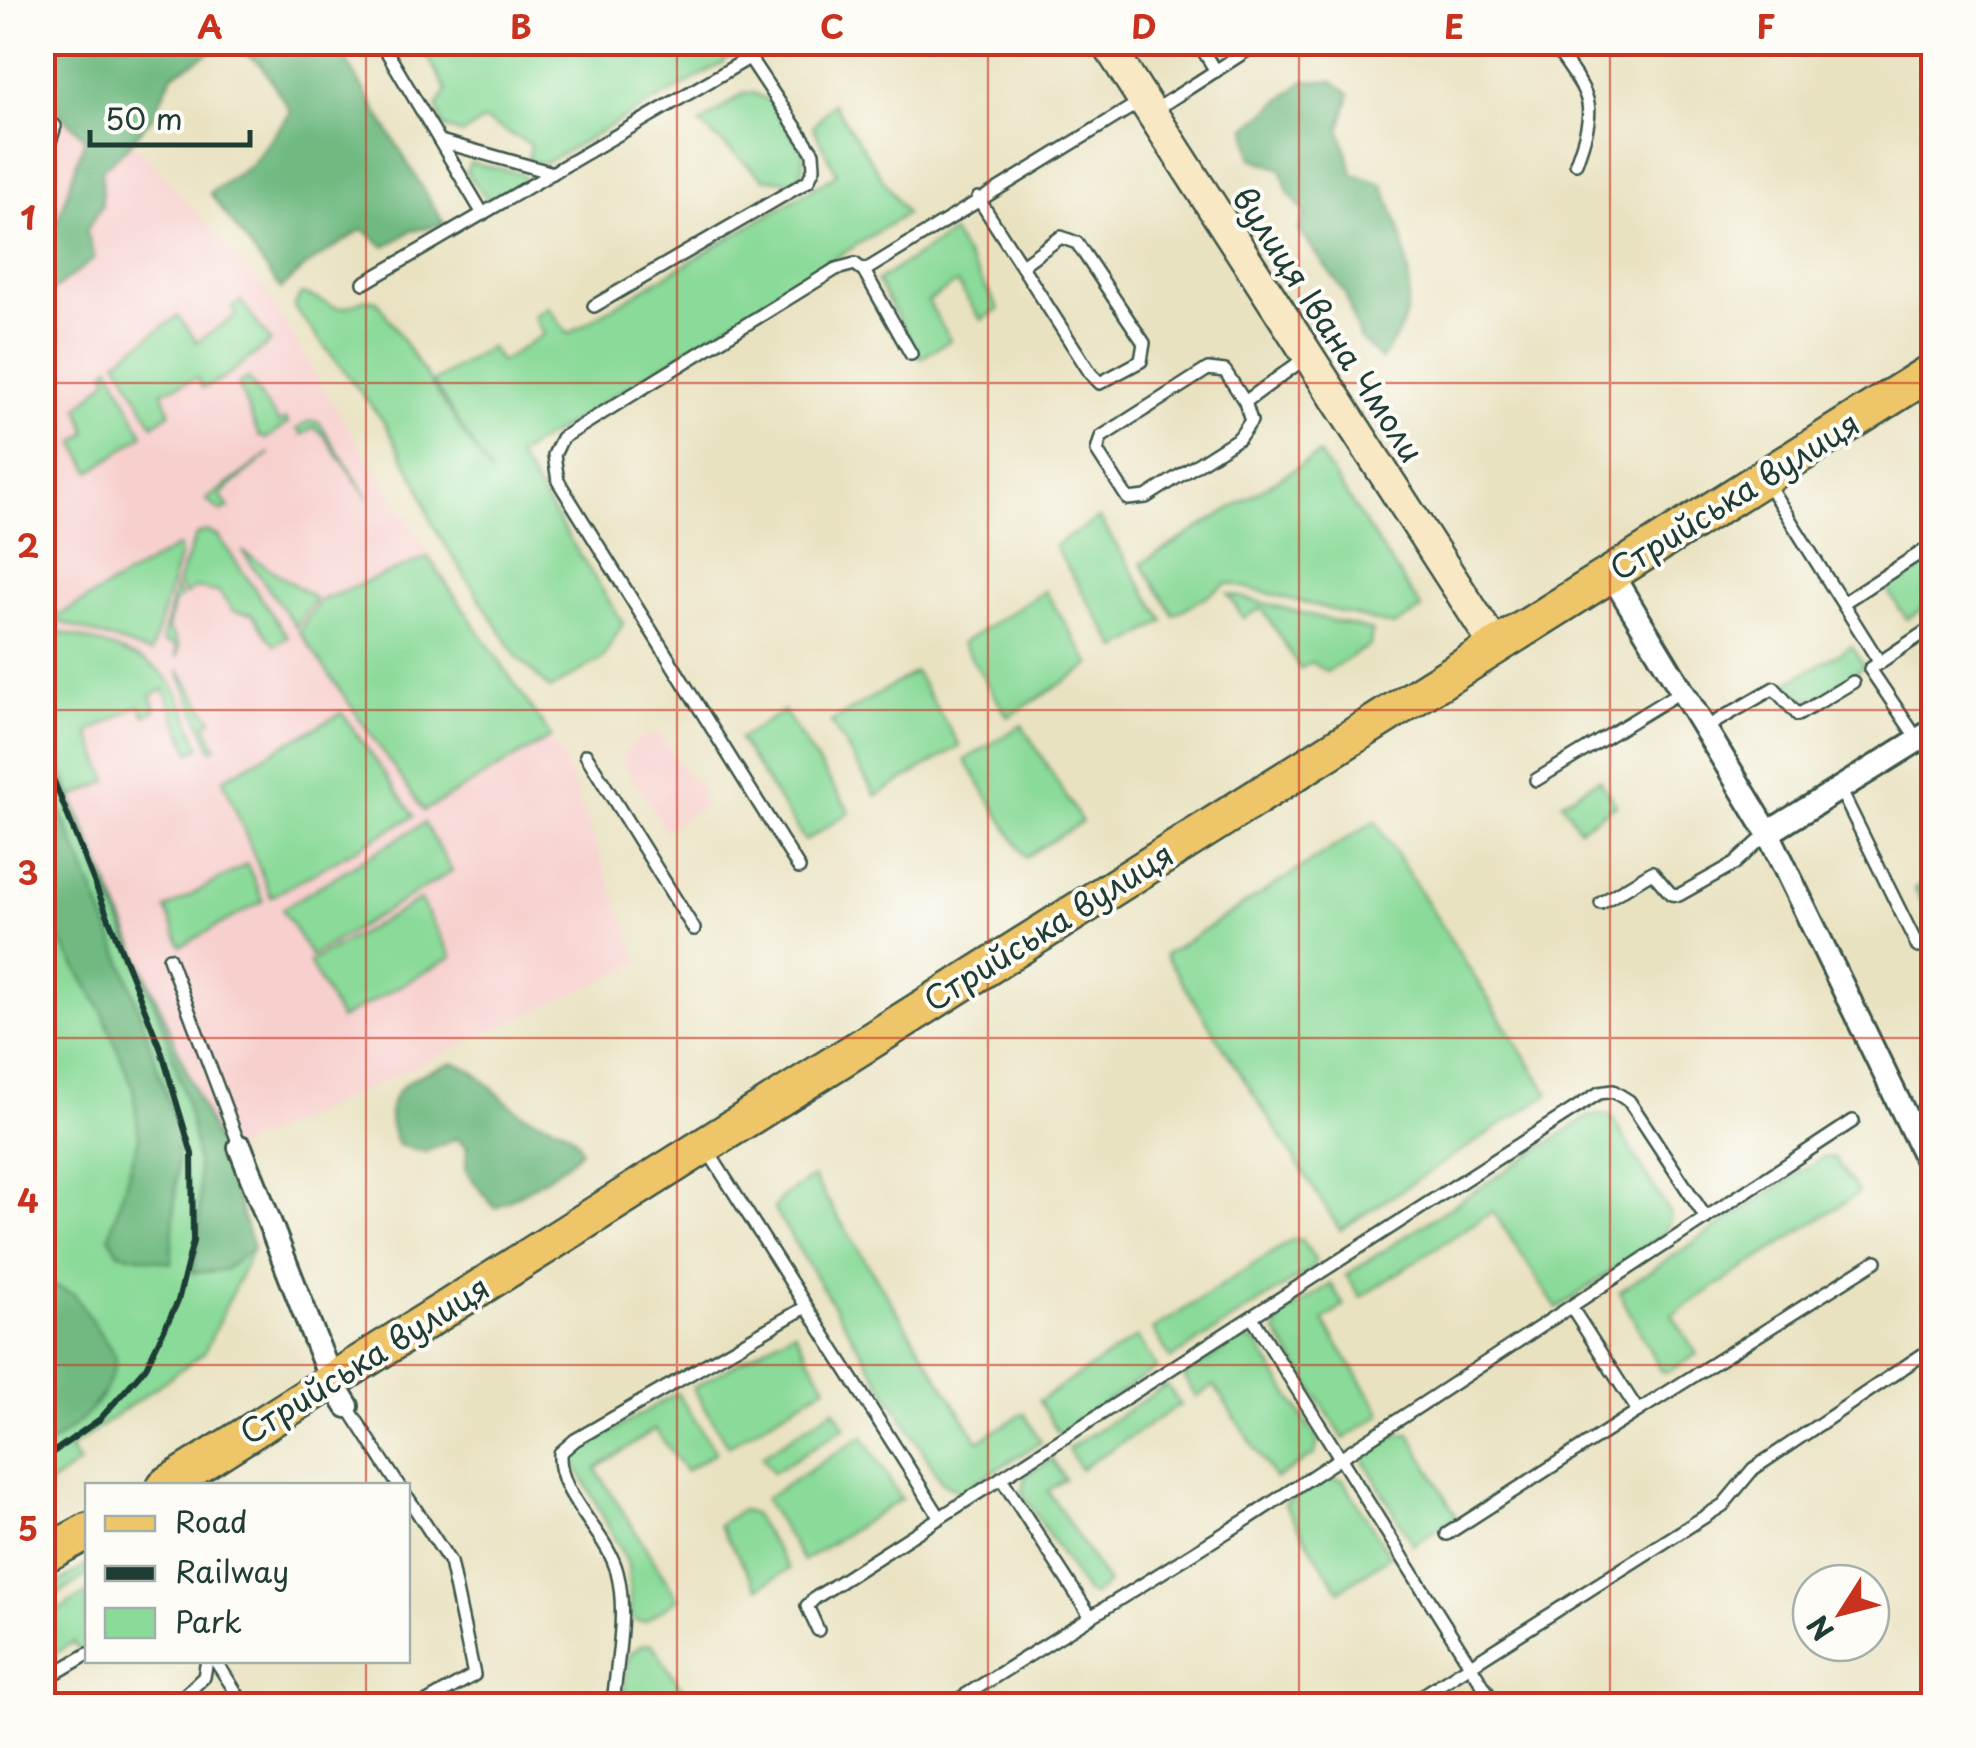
<svg xmlns="http://www.w3.org/2000/svg" width="1976" height="1748" viewBox="0 0 1976 1748" font-family="'Playpen Sans',sans-serif">
<style>
.built{fill:#f7d0ce}
.green{fill:#8ada99;stroke:#548c66;stroke-width:2.5}
.forest{fill:#6fba81;stroke:#477c5a;stroke-width:2.5}
.lines{fill:none;stroke-linecap:round;stroke-linejoin:round}
.lane-casing{stroke:#3d5649;stroke-width:16}
.street-casing{stroke:#3d5649;stroke-width:28}
.secondary-casing{stroke:#3d5649;stroke-width:35}
.primary-casing{stroke:#3d5649;stroke-width:40}
.lane{stroke:#fff;stroke-width:11}
.street{stroke:#fff;stroke-width:22}
.secondary{stroke:#f8e8c3;stroke-width:30}
.primary{stroke:#eec569;stroke-width:35}
.rail{stroke:#1f3d34;stroke-width:6}
.grid{fill:none;stroke:#c8321e;stroke-width:2.5;stroke-opacity:0.55}
.labels{text-anchor:middle;dominant-baseline:central;stroke-width:8;stroke-linejoin:round;paint-order:stroke}
.street-label{font-size:32px;fill:#1f3d34;stroke:#fdfcf7}
.neatline{fill:none;stroke:#c8321e;stroke-width:4}
.grid-label{font-size:32px;text-anchor:middle;font-weight:bold;fill:#c8321e}
</style>
<rect width="100%" height="100%" fill="#fdfcf7"/>
<filter id="ink" filterUnits="userSpaceOnUse"><feTurbulence type="fractalNoise" baseFrequency=".01" numOctaves="2"/><feDisplacementMap in="SourceGraphic" scale="20" xChannelSelector="R" yChannelSelector="G"/><feConvolveMatrix kernelMatrix="1 2 1 2 8 2 1 2 1" color-interpolation-filters="sRGB"/></filter>
<filter id="wash" filterUnits="userSpaceOnUse"><feTurbulence type="fractalNoise" baseFrequency=".0048" numOctaves="4" result="noise"/><feDisplacementMap in="SourceGraphic" scale="40" xChannelSelector="R" yChannelSelector="G"/><feGaussianBlur stdDeviation="2.25" result="paint"/><feColorMatrix in="noise" values="0 0 0 0 0 0 0 0 0 0 0 0 0 0 0 0 0 1.4 0 .05"/><feComposite in="paint" operator="in"/></filter>
<g filter="url(#wash)">
<rect width="100%" height="100%" fill="#e9e2c1"/>
<!-- built -->
<g class="built">
<polygon points="43,64 143,152 265,289 331,401 563,758 640,963 222,1155 43,729 43,607 54,598 43,568"/>
<polygon points="660,733 690,781 696,778 704,792 699,796 705,805 665,830 620,758 639,739"/>
</g>
<!-- green -->
<g class="green">
<polygon points="728,42 729,55 723,63 545,163 528,161 531,145 484,120 462,134 443,127 437,107 447,91 420,43"/>
<polygon points="753,93 770,101 804,152 801,175 793,182 763,178 700,124 743,94"/>
<path d="M833,103l73,111 -389,242 106,167 -20,35 -53,31 -33,-32 -85,-133 -13,-38 -35,-64 -90,-115 7,-13c29,5 31,25 63,5l13,2 114,173 -58,-92 57,-35 11,15 43,-28 -10,-18 14,-9 20,27 269,-160 -24,-47z"/>
<polygon points="470,163 521,173 526,182 489,201 466,172"/>
<polygon points="952,233 999,309 981,320 957,283 928,301 950,340 921,358 877,281"/>
<polygon points="241,301 271,342 221,380 202,388 197,378 162,391 170,413 153,425 117,360 178,316 197,342 237,315 232,307"/>
<polygon points="110,366 143,435 91,472 75,443 87,432 79,407 108,379 105,371"/>
<polygon points="248,378 279,423 285,419 288,423 266,439 259,436 238,384"/>
<polygon points="310,421 319,422 368,498 323,434 314,427 302,435 297,429"/>
<polygon points="270,453 220,495 229,508 221,512 206,500"/>
<polygon points="1319,454 1422,609 1394,626 1228,583 1174,615 1141,564"/>
<polygon points="1099,518 1164,621 1118,649 1054,546"/>
<polygon points="206,531 218,536 288,637 274,645 252,614 233,611 219,592 195,588 185,595 177,583 196,535"/>
<polygon points="178,546 180,554 151,653 57,621 55,618"/>
<polygon points="242,551 315,598 296,627"/>
<polygon points="1933,554 1933,601 1907,619 1885,587"/>
<polygon points="428,557 551,737 424,811 299,631 319,601"/>
<polygon points="175,588 181,597 173,604 168,629 179,645 177,658 175,645 162,642"/>
<polygon points="1045,591 1091,665 1008,717 962,643"/>
<polygon points="1228,594 1372,631 1370,645 1326,672 1311,662 1300,669 1262,608 1243,618"/>
<path d="M42,630c29,3 106,25 124,47 17,19 24,48 34,71l-10,4 -26,-63 -13,7 5,13 -11,7 -6,-11 -50,28 19,48 -35,16 -30,-72z"/>
<path d="M1852,646l12,19c-25,19 -49,50 -76,23l1,-6z"/>
<polygon points="178,669 212,720 206,724 216,747 211,749"/>
<polygon points="915,672 960,746 876,796 831,722"/>
<polygon points="784,711 850,812 805,841 739,739"/>
<polygon points="342,713 414,816 271,897 223,779"/>
<polygon points="1022,725 1082,822 1025,857 965,760"/>
<polygon points="42,729 222,1155 253,1248 204,1353 69,1449 79,1463 43,1489"/>
<polygon points="1599,779 1616,805 1579,828 1562,802"/>
<polygon points="1375,821 1549,1094 1340,1230 1165,955"/>
<polygon points="424,823 452,871 311,956 282,909"/>
<polygon points="247,864 263,901 181,946 166,909"/>
<polygon points="420,900 452,957 340,1019 309,962"/>
<polygon points="1601,1114 1611,1116 1671,1216 1665,1233 1557,1309 1493,1211 1361,1297 1346,1275 1590,1116"/>
<polygon points="1823,1157 1834,1158 1859,1193 1672,1315 1697,1354 1668,1372 1661,1371 1619,1292"/>
<polygon points="813,1177 978,1441 1024,1413 1041,1442 960,1492 942,1482 774,1209 782,1197"/>
<polygon points="1293,1239 1302,1240 1315,1260 1313,1268 1171,1359 1153,1330"/>
<polygon points="1331,1284 1344,1306 1323,1321 1382,1414 1344,1439 1276,1332 1280,1317"/>
<polygon points="794,1331 826,1386 728,1446 693,1388"/>
<polygon points="1137,1337 1157,1368 1058,1433 1039,1401"/>
<polygon points="1242,1338 1257,1344 1318,1441 1315,1454 1275,1479 1214,1385 1196,1397 1183,1376"/>
<polygon points="1167,1385 1180,1405 1080,1469 1068,1449"/>
<polygon points="677,1393 716,1452 685,1471 655,1429 596,1469 678,1599 644,1622 636,1621 631,1616 628,1564 573,1459 578,1452"/>
<polygon points="834,1409 845,1427 773,1473 762,1456"/>
<polygon points="1410,1434 1456,1516 1413,1545 1365,1462 1365,1455 1395,1435"/>
<polygon points="863,1436 901,1499 803,1561 765,1499"/>
<polygon points="1052,1459 1065,1479 1048,1491 1108,1584 1093,1595 1086,1593 1022,1493 1025,1476"/>
<polygon points="1323,1479 1343,1480 1390,1556 1339,1591 1284,1504"/>
<polygon points="741,1510 753,1514 789,1569 758,1588 719,1525"/>
<polygon points="87,1565 87,1575 43,1604 43,1593"/>
<polygon points="87,1592 87,1650 81,1654 73,1642 43,1661 43,1621"/>
<polygon points="652,1644 688,1698 676,1705 622,1705 629,1655 642,1645"/>
</g>
<!-- forest -->
<g class="forest">
<polygon points="43,42 226,43 172,75 154,114 127,148 102,169 102,205 86,231 95,258 43,298 43,249 58,220 85,138 43,96"/>
<polygon points="229,43 336,43 444,224 411,231 385,247 363,229 307,265 281,289 210,193 252,164 291,112 261,64"/>
<path d="M1304,81h29l17,13 -10,35 13,45 29,10c18,40 38,97 20,141 -5,12 -14,24 -21,35l-22,-23 -14,-44 -46,-63 6,-17 -17,-21 -7,-23 -29,-11 -5,-30z"/>
<path d="M43,729l179,426 31,93 -29,22 -32,3c35,-141 -56,-309 -108,-437 -14,-33 -37,-72 -41,-107z"/>
<polygon points="43,767 129,979 179,1134 171,1263 119,1253 109,1236 139,1138 133,1088 102,1011 43,911"/>
<polygon points="1933,877 1933,923 1915,889"/>
<path d="M454,1063c26,8 42,32 63,47 21,15 56,12 64,40 -15,19 -63,45 -86,58l-29,-37 1,-24 -10,-9 -32,14 -27,-7c-25,-52 12,-70 56,-82z"/>
<polygon points="43,1203 53,1220 49,1257 43,1254"/>
<path d="M43,1281l31,13 42,63c-7,46 -37,66 -73,92z"/>
</g>
</g>
<g filter="url(#ink)">
<g class="lines">
<defs>
<g id="lane">
<polyline points="381,42 483,214"/>
<polyline points="1198,42 1216,71"/>
<path d="M1552,42c37,56 48,55 24,121"/>
<polyline points="1155,110 1260,42"/>
<polyline points="440,141 553,173"/>
<polyline points="42,167 55,126"/>
<polyline points="978,198 1091,374 1100,383 1141,361 1144,343 1077,243 1061,237 1022,265"/>
<polyline points="864,271 1143,100"/>
<polyline points="364,283 749,58"/>
<polyline points="594,306 808,181 814,168 813,153 739,42"/>
<polyline points="1245,402 1225,371 1208,369 1101,437 1097,451 1128,499 1146,497 1239,438 1251,421 1245,402 1308,356"/>
<polyline points="1765,480 1880,663"/>
<polyline points="1843,603 1934,544"/>
<polyline points="1705,728 1774,688 1798,715 1853,682"/>
<polyline points="1918,740 1870,669 1934,626"/>
<polyline points="586,755 694,929"/>
<polyline points="1536,780 1683,690"/>
<polyline points="1841,791 1918,947"/>
<polyline points="799,868 558,481 554,455 562,438 836,269 855,264 864,271 911,354"/>
<polyline points="1601,903 1652,872 1671,894 1679,895 1734,864 1768,833"/>
<polyline points="169,958 240,1147"/>
<polyline points="706,1148 939,1516"/>
<polyline points="1253,1319 1496,1706"/>
<polyline points="347,1406 399,1486"/>
<polyline points="1638,1411 1876,1261"/>
<polyline points="1001,1478 1091,1617"/>
<polyline points="408,1498 450,1562 474,1675 420,1706"/>
<polyline points="1447,1534 1638,1411 1571,1307"/>
<polyline points="818,1630 807,1606 815,1598 1599,1093 1613,1091 1629,1101 1706,1218"/>
<polyline points="215,1660 245,1706"/>
<polyline points="42,1681 88,1654"/>
<polyline points="173,1706 204,1677 207,1660"/>
<path d="M613,1706c3,-42 15,-92 4,-134 -10,-40 -60,-76 -57,-119l15,-13 231,-133"/>
<polyline points="948,1706 1249,1518 1853,1121"/>
<polyline points="1406,1706 1723,1505 1753,1469 1934,1347"/>
</g>
<g id="street">
<polyline points="1610,572 1768,833 1934,1175"/>
<polyline points="1768,833 1934,730"/>
<polyline points="240,1147 331,1380 347,1406"/>
</g>
<polyline id="secondary" points="1106,42 1494,644"/>
<g id="primary">
<polyline points="165,1486 1934,370"/>
<polyline points="42,1556 88,1531"/>
</g>
</defs>
<!-- lane casing -->
<use href="#lane" class="lane-casing"/>
<!-- street casing -->
<use href="#street" class="street-casing"/>
<!-- secondary casing -->
<use href="#secondary" class="secondary-casing"/>
<!-- primary casing -->
<use href="#primary" class="primary-casing"/>
<!-- lane -->
<use href="#lane" class="lane"/>
<!-- street -->
<use href="#street" class="street"/>
<!-- secondary -->
<use href="#secondary" class="secondary"/>
<!-- primary -->
<use href="#primary" class="primary"/>
<!-- rail -->
<polyline class="rail" points="42,751 161,1050 192,1154 193,1241 178,1301 146,1367 100,1419 42,1460"/>
</g>
</g>
<!-- grid -->
<path class="grid" d="M366,42v1444M677,42v1664M988,42v1664M1299,42v1664M1610,42v1664M42,383h1892M42,710h1892M42,1038h1892M42,1365h1892M366,1660v46"/>
<g class="labels">
<!-- street labels -->
<g class="street-label">
<text transform="translate(1329 324) rotate(57)">вулиця Івана Чмоли</text>
<text transform="translate(1734 495) rotate(-32)">Стрийська вулиця</text>
<text transform="translate(1048 926) rotate(-32)">Стрийська вулиця</text>
<text transform="translate(364 1359) rotate(-32)">Стрийська вулиця</text>
</g>
</g>
<!-- margin -->
<rect width="1976" height="1748" fill="none" stroke="#fdfcf7" stroke-width="110"/>
<!-- legend -->
<rect x="85" y="1483" width="325" height="180" fill="#fdfcf7" stroke="#a4b0a9" stroke-width="2.5"/>
<rect x="105" y="1516" width="50" height="15" fill="#eec569" stroke="#a4b0a9" stroke-width="2.5"/>
<text x="175" y="1533" font-size="30" fill="#1f3d34">Road</text>
<rect x="105" y="1566" width="50" height="15" fill="#1f3d34" stroke="#a4b0a9" stroke-width="2.5"/>
<text x="175" y="1583" font-size="30" fill="#1f3d34">Railway</text>
<rect x="105" y="1608" width="50" height="30" fill="#8ada99" stroke="#a4b0a9" stroke-width="2.5"/>
<text x="175" y="1633" font-size="30" fill="#1f3d34">Park</text>
<!-- north arrow -->
<g transform="translate(1841 1613) rotate(234)"><circle r="48" fill="#fdfcf7" stroke="#a4b0a9" stroke-width="2.5"/>
<path d="M0-8L18 38L0 25L-18 38Z" fill="#c8321e"/>
<text y="-15" font-size="28" font-weight="bold" text-anchor="middle" fill="#1f3d34">N</text>
</g>
<!-- scale -->
<path d="M90 130v15h160v-15" fill="none" stroke="#1f3d34" stroke-width="5"/>
<text x="105" y="130" font-size="30" fill="#1f3d34" stroke="#fdfcf7" stroke-width="8" paint-order="stroke">50 m</text>
<rect x="55" y="55" width="1866" height="1638" class="neatline"/>
<g class="grid-label">
<text x="210" y="39">A</text>
<text x="521" y="39">B</text>
<text x="832" y="39">C</text>
<text x="1144" y="39">D</text>
<text x="1454" y="39">E</text>
<text x="1766" y="39">F</text>
<text x="28" y="230">1</text>
<text x="28" y="558">2</text>
<text x="28" y="885">3</text>
<text x="28" y="1213">4</text>
<text x="28" y="1541">5</text>
</g>
</svg>
